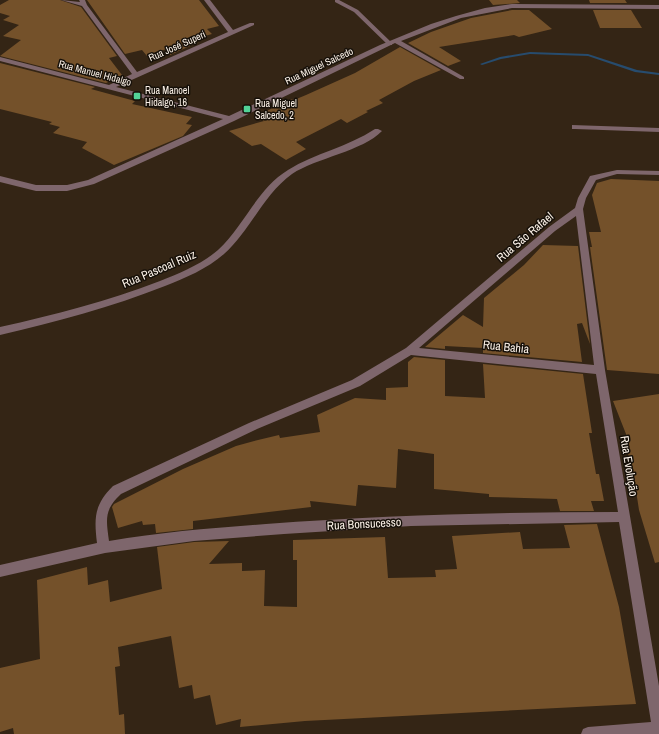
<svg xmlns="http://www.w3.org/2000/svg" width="659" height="734" viewBox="0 0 659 734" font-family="'Archivo Narrow',sans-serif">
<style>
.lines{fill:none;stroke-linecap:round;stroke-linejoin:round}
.stream{fill:#274c6e;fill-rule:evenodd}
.building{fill:#74512a}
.service{fill:#7e666c;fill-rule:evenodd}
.minor{fill:#7e666c;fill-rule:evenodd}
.poi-dot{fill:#52d397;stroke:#161009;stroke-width:1.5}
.labels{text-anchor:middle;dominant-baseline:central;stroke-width:3;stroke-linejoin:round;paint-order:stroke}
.far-street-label{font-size:10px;fill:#fcf2e8;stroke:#161009}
.far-poi-label{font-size:10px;fill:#fcf2e8;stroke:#161009;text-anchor:start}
.street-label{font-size:12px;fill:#fcf2e8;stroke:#161009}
</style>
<rect width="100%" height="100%" fill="#342515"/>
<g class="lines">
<!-- stream -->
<polygon class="stream" points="530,52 588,54 637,70 659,73 659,75 635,72 588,56 530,54 501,59 482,65 480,64 500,57"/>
</g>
<!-- building -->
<g class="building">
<polygon points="9,0 60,0 81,7 117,56 109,58 122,75 106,83 0,56 21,40 3,36 19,25 3,20 10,16 0,13 0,5"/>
<polygon points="87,0 199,0 219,26 207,29 212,34 187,41 190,46 170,55 166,49 147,56 142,50 125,54"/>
<polygon points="489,0 517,0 520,3 493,5"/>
<polygon points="589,0 625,0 627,3 590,3"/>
<polygon points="512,10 529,10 552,29 519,37 514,35 439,47 461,61 448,66 408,43 431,32 471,18"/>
<polygon points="593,10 631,10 642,28 600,28"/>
<polygon points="400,47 441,70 414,81 379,100 383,103 366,111 368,112 347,123 341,119 296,142 306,149 286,160 261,144 252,146 229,131 264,121 256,116 292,99 294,100 306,95 355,73"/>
<polygon points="0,63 95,87 91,89 135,101 132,104 192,117 186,124 192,125 183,136 114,165 82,148 87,142 53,133 60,127 49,124 52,122 0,109"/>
<polygon points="611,179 659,181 659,374 607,370 590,247 592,247 589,232 601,232 592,195 597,183"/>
<polygon points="543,245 578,246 590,344 582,323 577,324 582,362 483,353 483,348 445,346 445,349 425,347 463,315 483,327 484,298 524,265"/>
<polygon points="414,357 445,360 445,396 485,398 483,364 583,374 592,433 589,433 596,474 599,474 604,501 591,501 594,511 560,511 557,499 489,497 489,494 434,489 434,454 398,449 396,488 358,485 356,506 310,501 311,507 193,521 193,529 156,533 155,524 143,525 142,521 118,528 112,507 114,504 183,469 236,446 258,440 279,435 280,438 320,432 317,415 355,398 386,400 386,388 408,387 408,362"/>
<polygon points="659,394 659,562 655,563 639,510 633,471 631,472 628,453 630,453 626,434 613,401"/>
<polygon points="597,524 619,607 636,704 305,721 240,727 241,719 216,725 210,695 194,699 192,685 179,688 171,636 118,647 120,666 115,667 119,715 124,714 125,734 14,734 13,728 0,732 0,668 40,659 37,580 87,567 88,585 108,580 110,602 162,589 157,547 194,542 229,541 209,564 242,563 242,571 265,570 264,606 297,607 297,560 293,560 293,540 385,537 388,578 436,577 435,570 457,569 452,536 520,532 523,549 570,548 564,525"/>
</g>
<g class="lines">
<!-- service -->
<polygon class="service" points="335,0 339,0 358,10 392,43 392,45 388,45 354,12 335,2"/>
<!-- minor -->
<g class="minor">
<polygon points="61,0 80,2 79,0 85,0 87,5 137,72 228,32 204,0 210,0 233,30 250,23 254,23 254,25 116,87 229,116 380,45 431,24 456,16 485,8 512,4 659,5 659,9 512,8 461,18 401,41 464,77 464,79 460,79 395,43 234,121 94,184 67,191 36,191 0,182 0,176 36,185 67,185 88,180 223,119 0,61 0,57 109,85 132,74 82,6"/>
<polygon points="572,125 659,128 659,132 575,129 572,129"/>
<path d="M375,129h3l4,2c-19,20 -66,27 -90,43 -29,21 -42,57 -68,80 -17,15 -39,24 -59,32 -53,21 -109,36 -165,49v-8c54,-12 108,-26 160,-46 20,-8 42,-17 58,-31 26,-24 39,-61 70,-80 27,-17 60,-23 87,-41z"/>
<path d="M617,170l42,1v4l-42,-1 -21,6 -10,18 -3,11 22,161 54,316v48h-78l2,-5 5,-2 63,-5 -32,-200 -208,4 -127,8 -90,7 -89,12 -105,24v-12l97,-22c-3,-25 -3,-38 16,-57l136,-63 103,-43 54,-32 143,-121 26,-19 3,-10 12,-22zM576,216l18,149 -175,-17 136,-117zM411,355l185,19 22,138c-118,0 -235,3 -352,12 -53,4 -105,8 -157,17 -3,-22 -5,-31 12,-47l136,-65 103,-43z"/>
</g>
</g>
<!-- markers -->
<g class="poi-dot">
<rect x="133" y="92" width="8" height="8" rx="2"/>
<rect x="243" y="105" width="8" height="8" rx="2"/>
</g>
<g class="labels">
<!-- far-street labels -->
<g class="far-street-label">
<text transform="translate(177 46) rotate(-24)">Rua José Superi</text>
<text transform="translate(319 66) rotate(-25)">Rua Miguel Salcedo</text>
<text transform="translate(95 73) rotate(15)">Rua Manuel Hidalgo</text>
</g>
<!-- far-poi labels -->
<g class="far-poi-label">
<text x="145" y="90">Rua Manoel<tspan x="145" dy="12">Hidalgo, 16</tspan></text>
<text x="255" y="103">Rua Miguel<tspan x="255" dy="12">Salcedo, 2</tspan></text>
</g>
<!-- street labels -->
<g class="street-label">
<text transform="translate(525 237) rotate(-40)">Rua São Rafael</text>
<text transform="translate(159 269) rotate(-23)">Rua Pascoal Ruiz</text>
<text transform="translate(506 347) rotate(6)">Rua Bahia</text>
<text transform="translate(629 466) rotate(81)">Rua Evolução</text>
<text transform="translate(364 524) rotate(-3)">Rua Bonsucesso</text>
</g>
</g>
</svg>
